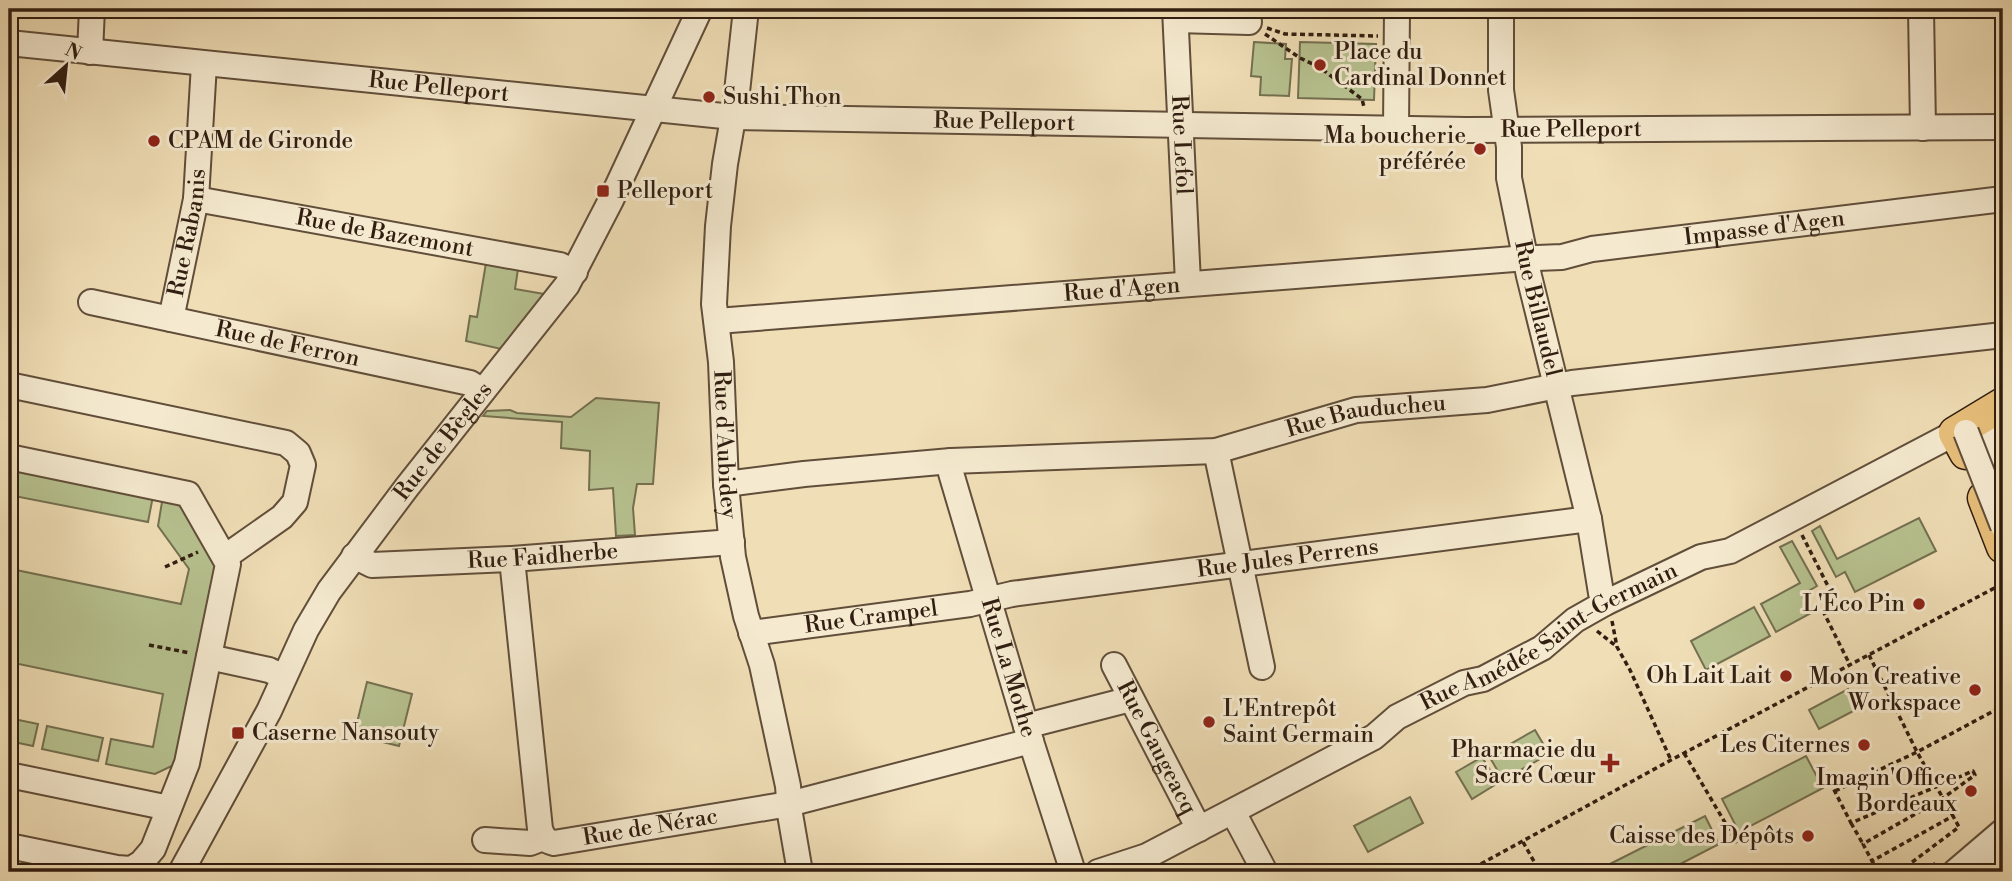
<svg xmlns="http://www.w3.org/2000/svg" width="2012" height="881" viewBox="0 0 2012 881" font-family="'Libre Bodoni',serif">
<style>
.green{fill:#b7c290;stroke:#747050;stroke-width:2}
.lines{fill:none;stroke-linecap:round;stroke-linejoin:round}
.minor-casing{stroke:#614e3a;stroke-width:28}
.major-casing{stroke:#311e11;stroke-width:35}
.path{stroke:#311e11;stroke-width:3.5;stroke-dasharray:5 3.5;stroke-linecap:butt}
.minor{stroke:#f5ead0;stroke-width:24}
.major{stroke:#e8bf7b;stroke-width:32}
.minor-bridge-casing{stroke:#614e3a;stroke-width:28;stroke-linecap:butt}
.minor-bridge{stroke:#f5ead0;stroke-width:24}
.poi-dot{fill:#8f2418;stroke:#f5ead0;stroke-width:2.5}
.labels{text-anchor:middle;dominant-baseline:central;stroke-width:6;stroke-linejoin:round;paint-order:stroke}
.poi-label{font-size:23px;fill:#311e11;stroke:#f5ead0;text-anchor:end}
.street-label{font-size:23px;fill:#311e11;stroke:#f5ead0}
</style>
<rect width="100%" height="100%" fill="#f0deb6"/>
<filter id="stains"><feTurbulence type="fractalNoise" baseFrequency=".00286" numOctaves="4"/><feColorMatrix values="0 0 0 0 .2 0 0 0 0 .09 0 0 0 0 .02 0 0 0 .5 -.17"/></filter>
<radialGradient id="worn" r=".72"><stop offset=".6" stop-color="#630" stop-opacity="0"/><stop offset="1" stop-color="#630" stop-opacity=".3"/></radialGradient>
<!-- green -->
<g class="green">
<polygon points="1254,42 1286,44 1285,59 1292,59 1289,96 1260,95 1261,77 1251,76"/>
<polygon points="1300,42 1376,44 1374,100 1298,98"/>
<polygon points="486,263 518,269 515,289 544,294 501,349 466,341 470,316 477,317"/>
<polygon points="596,398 659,403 653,484 637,484 633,508 635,535 616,536 613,488 589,490 590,451 561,448 562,422 483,416 487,411 510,410 517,413 571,417"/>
<polygon points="9,469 153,496 148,522 9,495"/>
<polygon points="163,496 170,497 190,515 218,571 180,762 155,774 106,764 111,739 153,747 163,694 9,662 9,578 11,569 181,604 189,569 158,526"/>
<polygon points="1919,518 1936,551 1855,592 1845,572 1836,577 1812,531 1820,526 1837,559"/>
<polygon points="1792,541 1817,586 1802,595 1811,613 1776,632 1761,604 1800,583 1780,547"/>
<polygon points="1754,607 1770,636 1706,670 1691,641"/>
<polygon points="367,682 412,694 399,746 354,735"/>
<polygon points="1848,689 1859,708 1819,729 1809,710"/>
<polygon points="9,718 38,724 33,746 9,741"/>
<polygon points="47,726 103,738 98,761 42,749"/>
<polygon points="1535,730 1549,754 1503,780 1489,756"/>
<polygon points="1806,756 1823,788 1739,832 1722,799"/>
<polygon points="1482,757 1498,783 1472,799 1456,772"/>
<polygon points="1410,797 1423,823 1368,852 1354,826"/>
<polygon points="1705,816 1719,844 1665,872 1594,872"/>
</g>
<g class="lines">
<defs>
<g id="minor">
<path id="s1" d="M746,9l-10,92 -11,63 -7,62 -4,78 7,58 5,122 7,73 13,59 16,49 26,121 2,28 10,58"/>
<path id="s2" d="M1175,9l13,274"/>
<path id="s3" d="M1501,9v81l8,57v31l20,98 60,243 12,74 4,10"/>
<polyline points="1921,9 1923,128"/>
<polyline points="1176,20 1249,22"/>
<path id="s4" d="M9,43l724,74 733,13 537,-3"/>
<polyline points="90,52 92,9"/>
<polyline points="1396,129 1397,9"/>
<path id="s5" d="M196,199l364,66 15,7"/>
<path id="s6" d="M91,302l379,81 12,8"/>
<path id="s7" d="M171,319l25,-120 8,-135"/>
<path id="s8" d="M717,321l797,-62 48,-2 30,-8 411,-50"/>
<polyline points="9,385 286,443 298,453 303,465 295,502 282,517 225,557"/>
<polyline points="1979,417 2003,465"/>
<polyline points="1216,451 1262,667"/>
<polyline points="9,457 188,494 228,564 187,763 153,849 141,863 131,869 117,868 9,846"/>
<path id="s9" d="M951,461v12l75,253 47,146"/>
<path id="s10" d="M726,484l78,-10 147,-13 265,-10 140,-41 131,-10 85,-17 431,-48"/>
<path id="s11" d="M354,556l18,9 140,-6 220,-17"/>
<path id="s12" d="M512,559l28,270c3,8 5,12 14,14l235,-39 242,-63"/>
<path id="s13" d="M751,633l219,-29 42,-10 577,-75"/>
<polyline points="209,657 269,670 284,677"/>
<path id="s14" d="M1114,665l85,164"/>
<polyline points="1026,726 1131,699"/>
<polyline points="9,775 169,808"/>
<polyline points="1233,812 1265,872"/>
<polyline points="485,840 530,843 543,838"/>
<path id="s15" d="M181,872l88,-161 37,-81 23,-39 78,-104 160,-202 44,-85 89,-191"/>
<path id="s16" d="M1098,872l49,-16 227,-119 23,-20 67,-34 19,-4 59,-31 33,-28 30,-17 96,-46 29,-6 225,-118"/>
<polyline points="1955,872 2003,831"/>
<polyline points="1989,872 2003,860"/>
</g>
<g id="major">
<polyline points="1966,453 1955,433 2003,404"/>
<polyline points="1984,498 2003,547"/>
</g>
</defs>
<!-- minor casing -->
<use href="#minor" class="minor-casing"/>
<!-- major casing -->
<use href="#major" class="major-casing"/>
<!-- path -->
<g class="path">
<polyline points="1267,28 1285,34 1378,36"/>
<polyline points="1265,34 1300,58 1319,67 1362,99 1364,107"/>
<polyline points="9,514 11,517"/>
<polyline points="1802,535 1832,594 1823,611 1850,665"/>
<polyline points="165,567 198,552"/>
<polyline points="1612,621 1617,647 1630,670 1671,760"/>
<polyline points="1597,631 1616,646"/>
<polyline points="149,645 190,653"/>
<polyline points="1869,655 1917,752 1953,816"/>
<polyline points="1684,753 1737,843"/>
<polyline points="1830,782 1851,823 1973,771 1975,775 1943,798 1863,844 1872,861 1953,816 1959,827 1899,872"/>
<polyline points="1835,791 1917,752 2003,706"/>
<polyline points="1851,823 1863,844"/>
<polyline points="1523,842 1540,872"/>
<polyline points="1872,861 1878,872"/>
<polyline points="1466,872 1671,760 2002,584"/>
<polyline points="1925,872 1937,862"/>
</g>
<!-- minor -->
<use href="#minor" class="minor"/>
<!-- major -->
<use href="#major" class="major"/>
<defs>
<polyline id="minor-bridge" points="1966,432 2003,526"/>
</defs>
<!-- minor-bridge casing -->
<use href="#minor-bridge" class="minor-bridge-casing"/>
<!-- minor-bridge -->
<use href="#minor-bridge" class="minor-bridge"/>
</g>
<!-- markers -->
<g class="poi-dot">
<circle cx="1320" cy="65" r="7"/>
<circle cx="709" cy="97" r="7"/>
<circle cx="154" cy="141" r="7"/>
<circle cx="1480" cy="149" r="7"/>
<rect x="596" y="184" width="14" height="14" rx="3.5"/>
<circle cx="1919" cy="604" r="7"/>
<circle cx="1786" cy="676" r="7"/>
<circle cx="1975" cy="690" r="7"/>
<circle cx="1209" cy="722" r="7"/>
<rect x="231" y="726" width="14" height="14" rx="3.5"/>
<circle cx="1864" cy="745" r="7"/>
<path d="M1606.5 752.5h7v7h7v7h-7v7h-7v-7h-7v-7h7z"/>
<circle cx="1971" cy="791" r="7"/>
<circle cx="1808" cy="836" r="7"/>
</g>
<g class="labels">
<!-- poi labels -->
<g class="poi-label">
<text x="1334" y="52" text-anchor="start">Place du<tspan x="1334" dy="26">Cardinal Donnet</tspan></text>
<text x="723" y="97" text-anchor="start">Sushi Thon</text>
<text x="1466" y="136">Ma boucherie<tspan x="1466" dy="26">préférée</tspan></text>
<text x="168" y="141" text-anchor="start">CPAM de Gironde</text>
<text x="617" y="191" text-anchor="start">Pelleport</text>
<text x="1905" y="604">L'Éco Pin</text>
<text x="1772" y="676">Oh Lait Lait</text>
<text x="1961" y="677">Moon Creative<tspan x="1961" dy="26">Workspace</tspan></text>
<text x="1223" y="709" text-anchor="start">L'Entrepôt<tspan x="1223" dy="26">Saint Germain</tspan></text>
<text x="252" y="733" text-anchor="start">Caserne Nansouty</text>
<text x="1850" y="745">Les Citernes</text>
<text x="1596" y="750">Pharmacie du<tspan x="1596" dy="26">Sacré Cœur</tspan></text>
<text x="1957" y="778">Imagin'Office<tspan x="1957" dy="26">Bordeaux</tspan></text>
<text x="1794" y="836">Caisse des Dépôts</text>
</g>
<!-- street labels -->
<g class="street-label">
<text stroke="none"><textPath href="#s4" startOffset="432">Rue Pelleport</textPath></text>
<text stroke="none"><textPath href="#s4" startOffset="999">Rue Pelleport</textPath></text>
<text stroke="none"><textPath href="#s4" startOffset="1566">Rue Pelleport</textPath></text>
<text stroke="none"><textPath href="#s2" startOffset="136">Rue Lefol</textPath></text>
<text stroke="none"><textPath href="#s8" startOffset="1052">Impasse d'Agen</textPath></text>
<text stroke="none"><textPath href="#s7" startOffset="88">Rue Rabanis</textPath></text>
<text stroke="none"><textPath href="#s5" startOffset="192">Rue de Bazemont</textPath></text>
<text stroke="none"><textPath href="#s8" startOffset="406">Rue d'Agen</textPath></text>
<text stroke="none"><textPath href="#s3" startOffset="303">Rue Billaudel</textPath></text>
<text stroke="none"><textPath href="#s6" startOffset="201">Rue de Ferron</textPath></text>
<text stroke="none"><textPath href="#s10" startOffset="646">Rue Bauducheu</textPath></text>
<text stroke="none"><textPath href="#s15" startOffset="506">Rue de Bègles</textPath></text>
<text stroke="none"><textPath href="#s1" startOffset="438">Rue d'Aubidey</textPath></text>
<text stroke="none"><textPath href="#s11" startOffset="191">Rue Faidherbe</textPath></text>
<text stroke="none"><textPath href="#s13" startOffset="542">Rue Jules Perrens</textPath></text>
<text stroke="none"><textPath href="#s13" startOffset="121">Rue Crampel</textPath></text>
<text stroke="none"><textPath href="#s16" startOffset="511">Rue Amédée Saint-Germain</textPath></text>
<text stroke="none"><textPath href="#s9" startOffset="215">Rue La Mothe</textPath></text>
<text stroke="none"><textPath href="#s14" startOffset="93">Rue Gaugeacq</textPath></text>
<text stroke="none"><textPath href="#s12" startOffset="390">Rue de Nérac</textPath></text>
</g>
</g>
<!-- margin -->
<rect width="2012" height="881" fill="none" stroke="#f0deb6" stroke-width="35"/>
<rect x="10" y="10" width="1991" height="860" fill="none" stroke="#311e11" stroke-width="3.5"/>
<rect x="18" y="18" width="1977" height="846" fill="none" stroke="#311e11" stroke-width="2"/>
<!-- north arrow -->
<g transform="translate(66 66) rotate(27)" stroke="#f5ead0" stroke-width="5" paint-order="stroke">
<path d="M0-5L12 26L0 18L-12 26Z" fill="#311e11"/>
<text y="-10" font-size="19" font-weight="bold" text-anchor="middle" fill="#311e11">N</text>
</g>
<rect width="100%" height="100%" filter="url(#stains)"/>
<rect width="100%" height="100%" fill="url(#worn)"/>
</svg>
